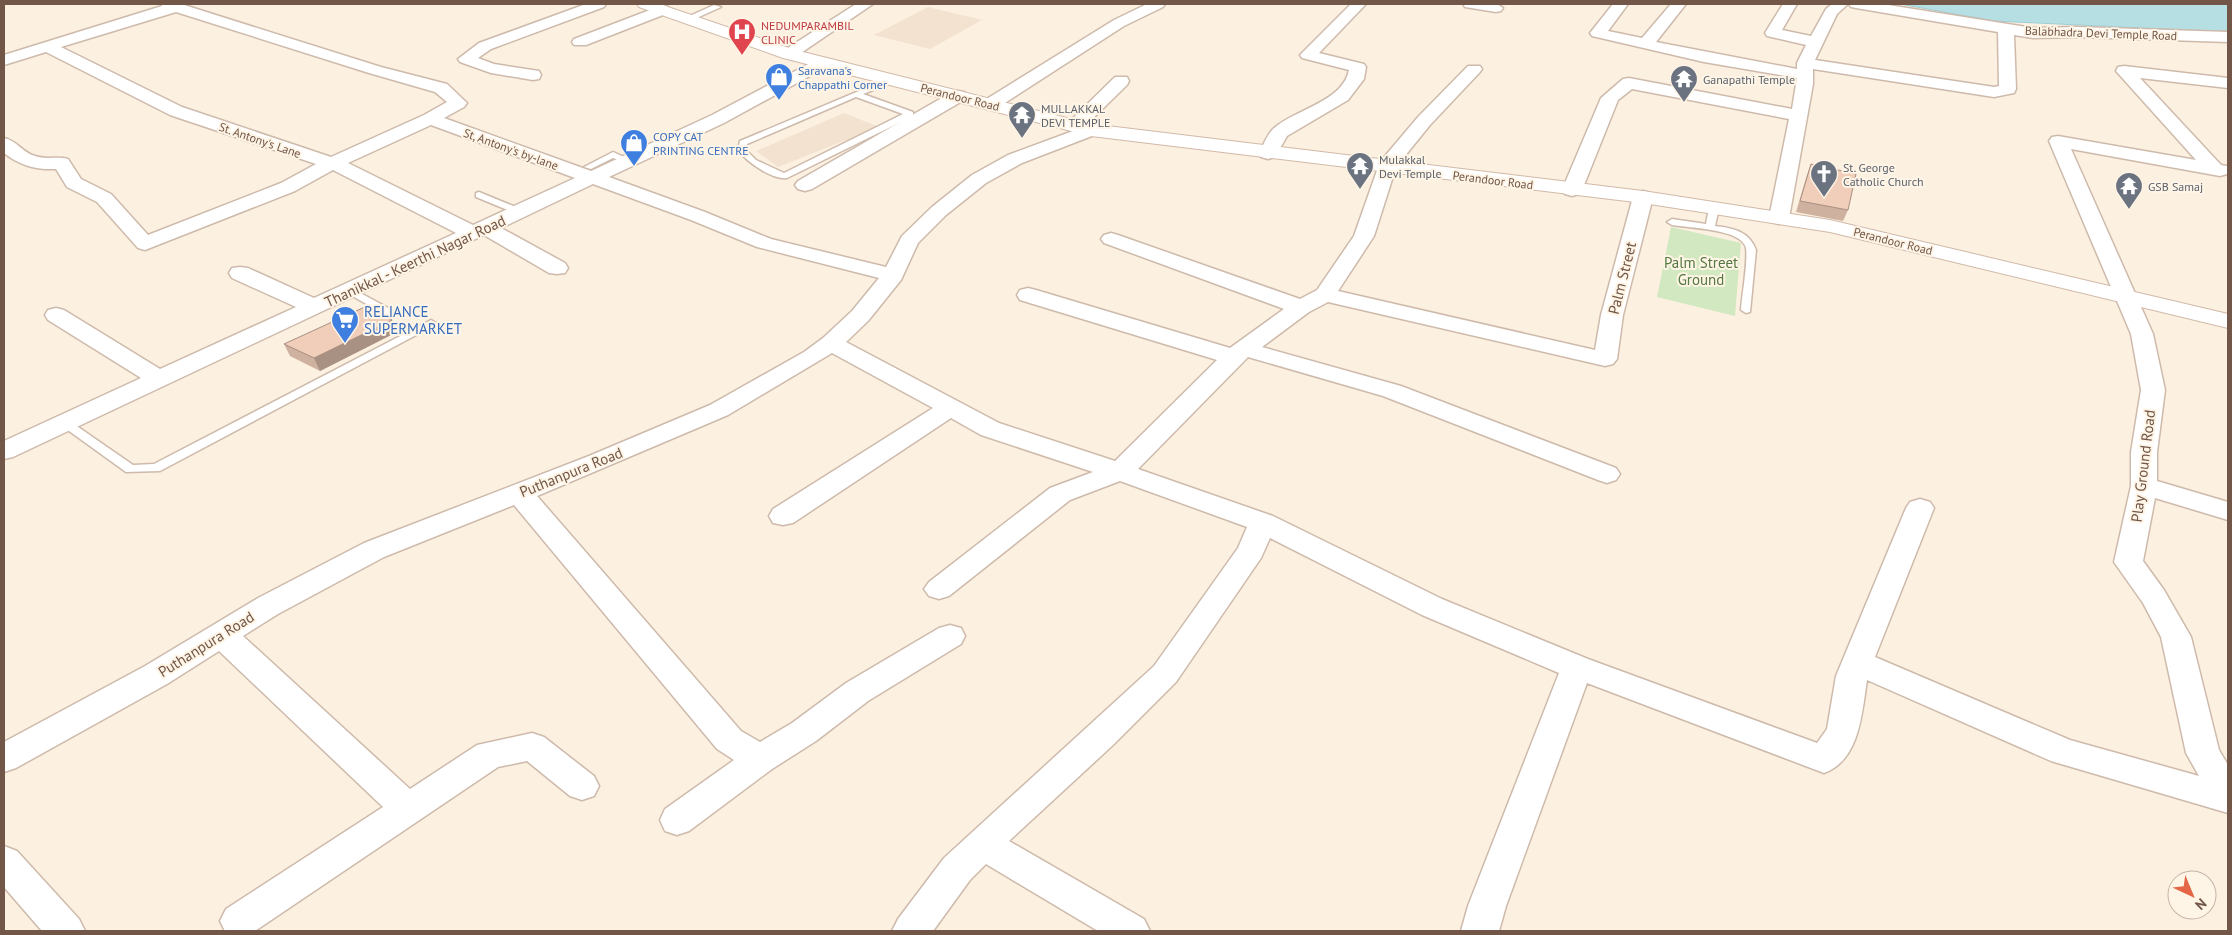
<svg xmlns="http://www.w3.org/2000/svg" width="2232" height="935" viewBox="0 0 2232 935" font-family="'PT Sans',sans-serif">
<style>
.residential{fill:#f3e2cf}
.green{fill:#d1e8c0}
.water{fill:#b6dfe4;stroke:#9cced6}
.lines{fill:none;stroke-linecap:round;stroke-linejoin:round}
.service-casing{stroke:#cebaab;stroke-width:3}
.minor-casing{stroke:#cebaab;stroke-width:3}
.secondary-casing{stroke:#d1b9a8;stroke-width:2}
.service{fill:#fff;fill-rule:evenodd}
.minor{fill:#fff;fill-rule:evenodd}
.secondary{fill:#fff;fill-rule:evenodd}
.wall{fill:#ceb19f}
.shaded-wall{fill:#a89082}
.building{fill:#f0ceb9;stroke:#a89082}
.labels{text-anchor:middle;dominant-baseline:central;stroke-width:4;stroke-linejoin:round;paint-order:stroke}
.far-health-label{font-size:12px;fill:#be3a42;stroke:#fff5e6;text-anchor:start}
.far-street-label{font-size:12px;fill:#725648;stroke:#fff5e6}
.far-shop-label{font-size:12px;fill:#366cbe;stroke:#fff5e6;text-anchor:start}
.far-worship-label{font-size:12px;fill:#5b616d;stroke:#fff5e6;text-anchor:start}
.street-label{font-size:15px;fill:#725648;stroke:#fff5e6}
.park-label{font-size:15px;fill:#537841;stroke:#fff5e6}
.shop-label{font-size:15px;fill:#366cbe;stroke:#fff5e6;text-anchor:start}
</style>
<rect width="100%" height="100%" fill="#fcf0e1"/>
<!-- residential -->
<g class="residential">
<polygon points="928,7 982,20 930,49 874,35"/>
<polygon points="844,113 879,127 778,167 756,151"/>
</g>
<!-- green -->
<polygon class="green" points="1671,227 1741,243 1735,316 1657,297"/>
<!-- water -->
<polygon class="water" points="1900,4 2228,4 2228,32 1994,21"/>
<g class="lines">
<defs>
<g id="service">
<polygon points="714,5 721,7 690,21 683,19"/>
<path d="M890,78l4,2 -1,2 -30,12 50,18v4l-126,62c-15,2 -40,-16 -49,-28l2,-9zM856,97l47,17 -119,59 -28,-13 -10,-10 1,-6z"/>
<polygon points="613,152 633,161 629,164 613,158 591,169 584,167"/>
<polygon points="479,192 523,210 525,212 520,215 517,214 476,197 476,193"/>
<path d="M1714,205l5,3 -4,18c18,2 34,5 41,24l-6,62 -4,1 -5,-3c1,-15 7,-48 5,-62 -4,-19 -57,-20 -74,-23l-5,-3 5,-3 34,5 3,-16z"/>
<polygon points="351,288 392,310 393,312 392,314 384,314 347,293 347,289"/>
<polygon points="431,320 436,323 435,325 160,471 126,472 58,423 64,419 68,420 133,465 154,464"/>
</g>
<g id="minor">
<path d="M161,4h20l200,63 66,17 20,19 -3,4 -20,11 147,53 121,-56 104,-55h12l2,3 -2,3 -104,57 -115,54 96,35 66,27 115,28 16,-31 30,-29 40,-32 36,-20 65,-24 -7,-5 3,-4 46,-45h12l2,4 -2,4 -42,41h12l3,4 -3,4 -75,29 -36,20 -40,32 -28,28 -17,37 -33,41 -22,21 153,81 116,38 102,-101 -197,-60 -3,-5 3,-5 8,-2 8,2 194,58 54,-39 -180,-66 -3,-4 3,-4 7,-2 7,2 182,64 17,-9 37,-54 26,-74 38,-45 50,-51h12l2,3 -2,3 -50,53 -34,42 -22,69 -36,55 257,59 6,-35 32,-118 3,-4 7,-2 7,2 3,4 -30,118 -6,44 -4,5 -8,2 -277,-64 -19,10 -47,35 139,39 215,82 4,6 -4,6 -9,3 -9,-3 -215,-84 -135,-39 -110,112 135,47 169,83 146,60 229,84 10,-14 9,-53 70,-168 4,-6 10,-3 10,3 4,6 -59,149 195,83 129,36 -13,-23 -25,-116 -18,-34 -29,-41 17,-76v-34l10,-62 -10,-56 -82,-193 3,-4 6,-1 138,24 -80,-89 2,-4 6,-1 104,12v10l-88,-10 81,87 6,1v8l-7,2 -149,-27 82,185 12,56 -8,62v29l71,21v18l-73,-22 -12,63 21,29 27,47 28,113 9,15v48l-177,-52 -184,-81c-5,32 -7,80 -43,93l-237,-90 -81,223 -7,25h-38l7,-25 91,-233 -137,-58 -152,-77 -9,20 -85,124 -63,63 -104,96 135,78 6,12h-52l-112,-67 -16,16 -37,51h-41l6,-12 46,-61 210,-192 84,-118 9,-21 -127,-46 -50,19 -121,96 -10,3 -10,-3 -5,-7 5,-7 121,-94 43,-16 -112,-37 -30,-17 -158,105 -10,2 -10,-2 -4,-7 4,-7 160,-101 -101,-55 -104,62 -191,81 204,235 19,11 32,-19 54,-40 93,-55 11,-3 11,3 4,8 -4,8 -93,57 -52,40 -44,28 -83,62 -12,4 -12,-4 -5,-11 5,-11 69,-49 -17,-11 -203,-244 -130,52 -106,57 -35,22 167,153 67,-44 55,-12 12,4 50,39 5,10 -5,10 -12,4 -12,-4 -43,-35 -29,6 -243,164h-30l-5,-10 6,-12 157,-102 -164,-156 -52,33 -151,84 -12,4v-30l141,-76 113,-68 106,-55 225,-87 121,-51 94,-53 19,-14 29,-27 27,-33 -122,-31 -66,-27 -98,-36 -92,44 64,35 3,5 -3,5 -8,1 -8,-1 -65,-38 -471,222 -9,2v-18l137,-63 -93,-58 -3,-5 3,-5 8,-2 8,2 96,59 136,-62 -64,-29 -3,-5 3,-5 8,-1 8,1 66,30 142,-65 -123,-63 -38,21 -150,59 -7,-2 -41,-46 -30,-15 -11,-18c-20,1 -37,-4 -52,-16v-15c12,2 19,15 31,18 11,4 22,0 33,3l13,20 30,15 37,41 133,-52 35,-19 -146,-49 -124,-63 -42,13v-10l158,-49zM176,12l193,61 66,19 12,10 -23,13 -93,42 -149,-50 -121,-60zM431,125l144,53 -102,47 -125,-62z"/>
<polygon points="586,4 606,4 604,7 491,49 478,58 494,64 539,71 541,75 539,79 533,80 491,73 460,62 458,59 479,43"/>
<polygon points="856,4 873,4 795,57 783,57 781,54 783,51"/>
<polygon points="1147,4 1165,4 1163,7 1124,26 997,108 985,108 982,104 985,100 1114,20"/>
<path d="M1351,4h15l-47,49 45,11 2,3 -2,12 -16,21 -61,36 -12,21 -7,2 -7,-2 -2,-4c4,-7 8,-18 14,-24 22,-20 70,-27 76,-59l-47,-12 -2,-3z"/>
<polygon points="1463,4 1497,4 1503,8 1501,11 1496,12 1465,7"/>
<polygon points="1613,4 1628,4 1608,31 1642,38 1671,4 1686,4 1656,42 1797,69 1797,63 1806,45 1767,36 1765,33 1783,4 1797,4 1782,30 1811,36 1826,9 1832,4 1848,4 1837,14 1815,60 1994,87 1999,86 1998,32 1856,8 1851,7 1849,4 1882,4 2033,28 2077,27 2228,32 2228,42 2077,37 2033,38 2014,35 2016,89 2014,93 1994,97 1813,69 1813,84 1789,218 1786,222 1779,224 1772,222 1769,218 1789,119 1632,89 1618,100 1582,190 1579,194 1572,196 1565,194 1562,190 1601,98 1623,79 1629,78 1792,109 1797,78 1704,62 1592,36 1590,33"/>
<polygon points="663,5 668,7 671,10 668,13 586,45 574,45 572,42 574,39"/>
<polygon points="958,91 964,92 967,96 964,100 812,189 805,191 798,189 795,185 798,181 952,92"/>
<polygon points="4,846 17,851 79,919 85,931 42,931 4,887"/>
</g>
<polygon id="secondary" points="637,4 659,4 795,50 1091,124 1643,191 1830,220 2228,314 2228,328 1830,232 1643,203 1091,136 783,58 639,7"/>
</defs>
<!-- service casing -->
<use href="#service" class="service-casing"/>
<!-- minor casing -->
<use href="#minor" class="minor-casing"/>
<!-- secondary casing -->
<use href="#secondary" class="secondary-casing"/>
<!-- service -->
<use href="#service" class="service"/>
<!-- minor -->
<use href="#minor" class="minor"/>
<!-- secondary -->
<use href="#secondary" class="secondary"/>
</g>
<!-- wall -->
<g class="wall">
<polygon points="1811,164 1848,210 1843,221 1796,212 1807,175"/>
<polygon points="397,332 320,371 290,356 284,344"/>
</g>
<!-- shaded-wall -->
<polygon class="shaded-wall" points="392,320 397,332 320,371 314,358"/>
<!-- building -->
<g class="building">
<polygon points="1811,164 1856,174 1848,210 1800,201"/>
<polygon points="367,306 392,320 314,358 284,344"/>
</g>
<!-- icons -->
<defs>
<symbol id="hospital-pin" viewBox="-11 -11 22 30"><path d="M0 17L-7.5 6A9.5 9.5 0 1 1 7.5 6Z" fill="#e0444e" stroke="#fff5e6"/><path d="M-5-5h3v3.5h4V-5h3V5h-3V1.5h-4V5h-3Z" fill="#fff"/></symbol>
<symbol id="shop-pin" viewBox="-11 -11 22 30"><path d="M0 17L-7.5 6A9.5 9.5 0 1 1 7.5 6Z" fill="#3f7fe0" stroke="#fff5e6"/><path d="M-5-2.5h2.3a2.7 3.5 0 0 1 5.4 0H5L5.5 6h-11ZM-1.5-2.5h3a1.5 2.3 0 0 0-3 0Z" fill="#fff"/></symbol>
<symbol id="temple-pin" viewBox="-11 -11 22 30"><path d="M0 17L-7.5 6A9.5 9.5 0 1 1 7.5 6Z" fill="#6b7280" stroke="#fff5e6"/><path d="M0-6L5-2H3V0L6.5 2.5H4V6H1.5V3h-3V6H-4V2.5H-6.5L-3 0V-2H-5Z" fill="#fff"/></symbol>
<symbol id="church-pin" viewBox="-11 -11 22 30"><path d="M0 17L-7.5 6A9.5 9.5 0 1 1 7.5 6Z" fill="#6b7280" stroke="#fff5e6"/><path d="M-1.2-6h2.4v3.5h3.3v2.4h-3.3V6h-2.4V-.1h-3.3v-2.4h3.3Z" fill="#fff"/></symbol>
<symbol id="supermarket-pin" viewBox="-11 -11 22 30"><path d="M0 17L-7.5 6A9.5 9.5 0 1 1 7.5 6Z" fill="#3f7fe0" stroke="#fff5e6"/><path d="M-6-5.5h2.5l.6 2H6L4.5 2H-2.5L-4.4-4H-6ZM-1.5 3.2a1.3 1.3 0 1 0 .1 0ZM3 3.2a1.3 1.3 0 1 0 .1 0Z" fill="#fff"/></symbol>
</defs>
<g fill-rule="evenodd">
<use href="#hospital-pin" x="726" y="16" width="32" height="43"/>
<use href="#shop-pin" x="763" y="61" width="32" height="43"/>
<use href="#temple-pin" x="1668" y="63" width="32" height="43"/>
<use href="#temple-pin" x="1006" y="99" width="32" height="43"/>
<use href="#shop-pin" x="618" y="127" width="32" height="43"/>
<use href="#temple-pin" x="1344" y="150" width="32" height="43"/>
<use href="#church-pin" x="1808" y="158" width="32" height="43"/>
<use href="#temple-pin" x="2113" y="170" width="32" height="43"/>
<use href="#supermarket-pin" x="329" y="304" width="32" height="43"/>
</g>
<g class="labels">
<!-- far-health labels -->
<g class="far-health-label">
<text x="761" y="25">NEDUMPARAMBIL<tspan x="761" dy="14">CLINIC</tspan></text>
</g>
<!-- far-street labels -->
<g class="far-street-label">
<text transform="translate(2101 33) rotate(2)">Balabhadra Devi Temple Road</text>
<text transform="translate(960 97) rotate(14)">Perandoor Road</text>
<text transform="translate(260 140) rotate(19)">St. Antony's Lane</text>
<text transform="translate(511 149) rotate(20)">St, Antony's by-lane</text>
<text transform="translate(1493 180) rotate(7)">Perandoor Road</text>
<text transform="translate(1893 241) rotate(14)">Perandoor Road</text>
</g>
<!-- far-shop labels -->
<g class="far-shop-label">
<text x="798" y="70">Saravana's<tspan x="798" dy="14">Chappathi Corner</tspan></text>
<text x="653" y="136">COPY CAT<tspan x="653" dy="14">PRINTING CENTRE</tspan></text>
</g>
<!-- far-worship labels -->
<g class="far-worship-label">
<text x="1703" y="79">Ganapathi Temple</text>
<text x="1041" y="108">MULLAKKAL<tspan x="1041" dy="14">DEVI TEMPLE</tspan></text>
<text x="1379" y="159">Mulakkal<tspan x="1379" dy="14">Devi Temple</tspan></text>
<text x="1843" y="167">St. George<tspan x="1843" dy="14">Catholic Church</tspan></text>
<text x="2148" y="186">GSB Samaj</text>
</g>
<!-- street labels -->
<g class="street-label">
<text transform="translate(415 261) rotate(-25)">Thanikkal - Keerthi Nagar Road</text>
<text transform="translate(1622 278) rotate(-76)">Palm Street</text>
<text transform="translate(2143 466) rotate(-83)">Play Ground Road</text>
<text transform="translate(571 472) rotate(-22)">Puthanpura Road</text>
<text transform="translate(206 644) rotate(-32)">Puthanpura Road</text>
</g>
<!-- park labels -->
<g class="park-label">
<text x="1701" y="262">Palm Street<tspan x="1701" dy="17">Ground</tspan></text>
</g>
<!-- shop labels -->
<g class="shop-label">
<text x="364" y="311">RELIANCE<tspan x="364" dy="17">SUPERMARKET</tspan></text>
</g>
</g>
<!-- border -->
<rect width="2232" height="935" fill="none" stroke="#725648" stroke-width="10"/>
<!-- north arrow -->
<g transform="translate(2192 895) rotate(136)"><circle r="24" fill="#fff5e6" stroke="#c7b5a7"/>
<path d="M0-4L9 19L0 12L-9 19Z" fill="#e46647"/>
<text y="-8" font-size="14" font-weight="bold" text-anchor="middle" fill="#725648">N</text>
</g>
</svg>
